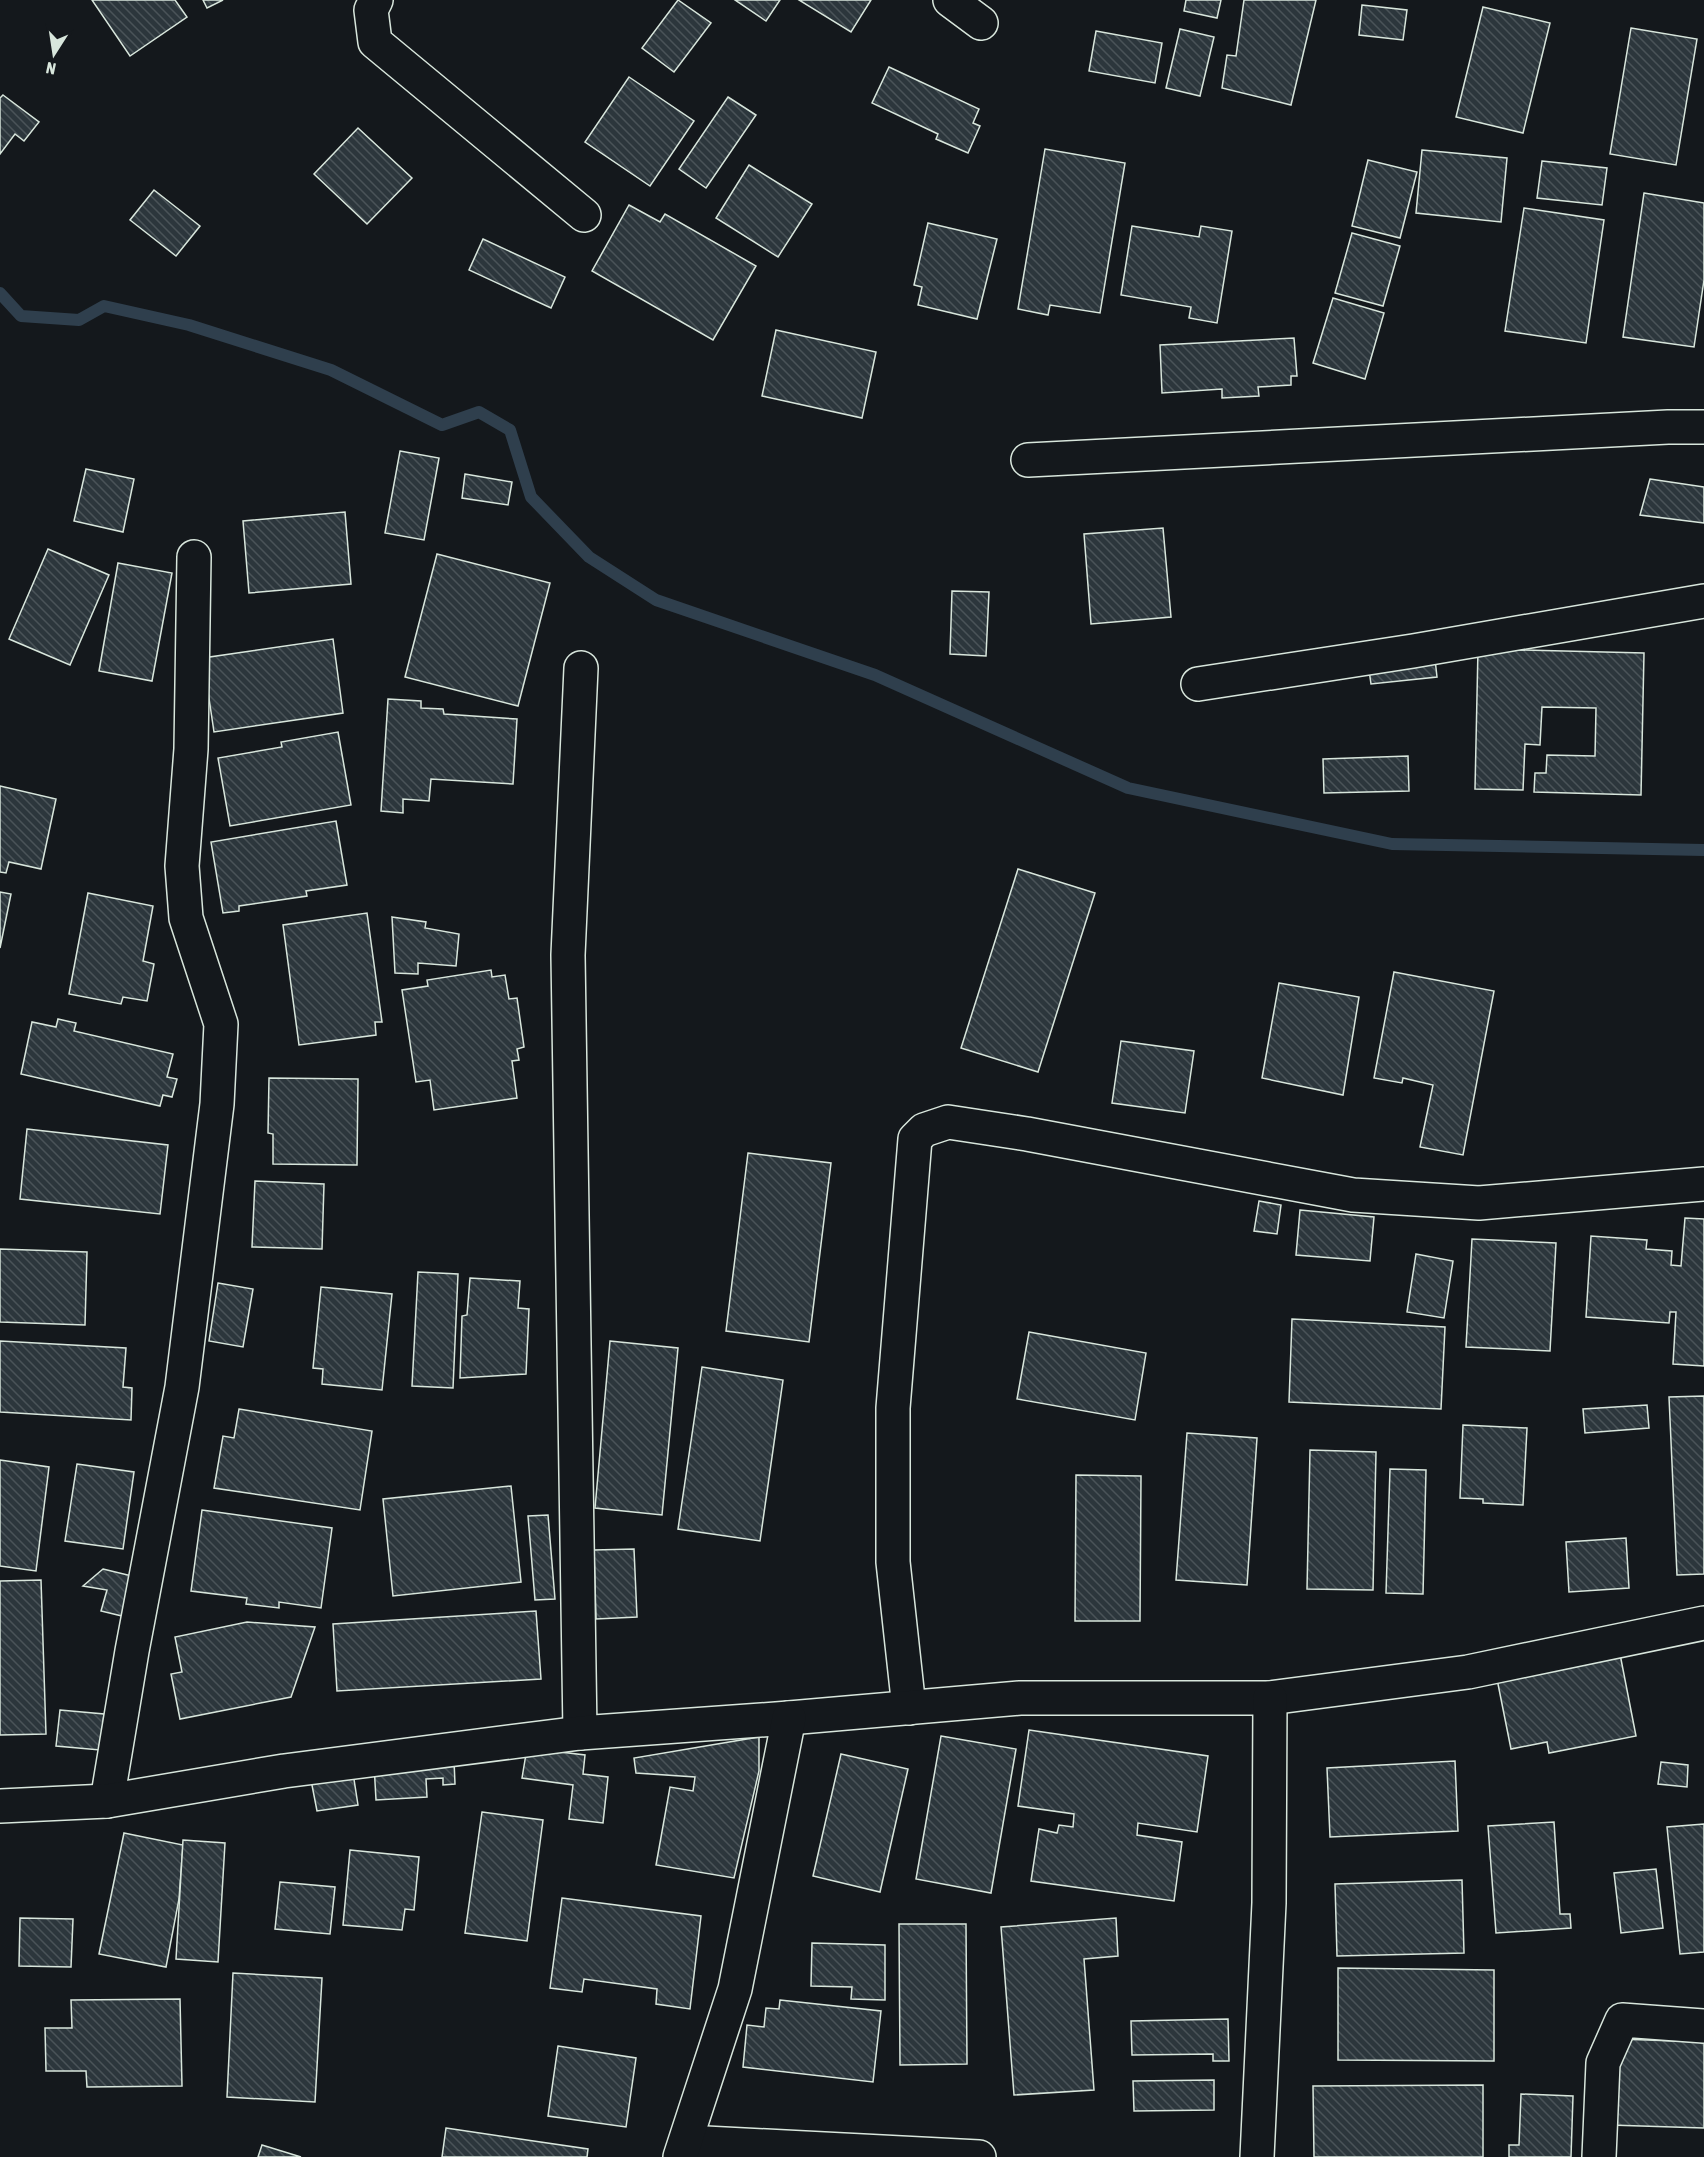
<svg xmlns="http://www.w3.org/2000/svg" width="1704" height="2157" viewBox="0 0 1704 2157" font-family="'Asap Condensed',sans-serif">
<style>
.lines{fill:none;stroke-linecap:round;stroke-linejoin:round}
.stream{stroke:#2f3f4d;stroke-width:12}
.building{fill:url(#building-back-hatch);stroke:#d8e6dc;stroke-width:1.5}
.minor-casing{stroke:#d8e6dc;stroke-width:36}
.minor{stroke:#14181c;stroke-width:33}
</style>
<defs>
<pattern id="building-back-hatch" width="6" height="6" patternUnits="userSpaceOnUse" patternTransform="scale(1.5)"><rect width="6" height="6" fill="#2c363c"/><path d="M-1 5l2 2M0 0l6 6M5-1l2 2" fill="none" stroke="#4a5358"/></pattern>
</defs>
<rect width="100%" height="100%" fill="#14181c"/>
<g class="lines">
<!-- stream -->
<polyline class="stream" points="0,293 21,316 79,320 104,306 189,325 331,370 442,425 479,412 510,430 531,497 589,557 656,600 875,675 1128,788 1392,844 1704,850"/>
</g>
<!-- building -->
<g class="building">
<polygon points="92,0 175,0 187,17 130,56"/>
<polygon points="203,0 223,0 207,8"/>
<polygon points="678,0 711,23 674,72 642,48"/>
<polygon points="735,0 780,0 766,21"/>
<polygon points="799,0 871,0 851,32"/>
<polygon points="1186,0 1221,0 1217,18 1184,11"/>
<polygon points="1244,0 1316,0 1291,105 1222,88 1227,55 1236,56"/>
<polygon points="1362,5 1407,10 1403,40 1359,35"/>
<polygon points="1483,7 1550,23 1523,133 1456,117"/>
<polygon points="1631,28 1697,39 1676,165 1610,154"/>
<polygon points="1180,29 1214,37 1200,96 1166,88"/>
<polygon points="1096,31 1162,43 1155,83 1089,71"/>
<polygon points="889,67 979,109 973,123 980,126 968,153 936,139 938,134 872,103"/>
<polygon points="629,77 694,121 650,186 585,142"/>
<polygon points="3,95 39,122 24,141 15,134 0,154 0,98"/>
<polygon points="728,97 756,115 706,188 679,169"/>
<polygon points="358,128 412,178 367,224 314,174"/>
<polygon points="1045,149 1125,163 1100,313 1050,305 1048,315 1018,309"/>
<polygon points="1422,150 1507,158 1501,222 1416,213"/>
<polygon points="1368,160 1417,172 1400,238 1352,226"/>
<polygon points="1542,161 1607,168 1602,205 1537,198"/>
<polygon points="749,165 812,204 778,257 716,218"/>
<polygon points="154,190 200,226 176,256 130,220"/>
<polygon points="1644,193 1704,203 1704,280 1694,347 1623,337"/>
<polygon points="629,205 660,222 665,214 756,266 713,340 592,271"/>
<polygon points="1524,208 1604,220 1586,343 1505,331"/>
<polygon points="928,223 997,239 977,319 918,305 922,287 914,285"/>
<polygon points="1132,226 1199,237 1201,226 1232,231 1217,323 1189,318 1191,307 1121,295"/>
<polygon points="1352,233 1400,246 1383,306 1335,293"/>
<polygon points="483,239 565,277 551,308 469,270"/>
<polygon points="1333,298 1384,313 1365,379 1313,363"/>
<polygon points="776,330 876,352 862,418 762,396"/>
<polygon points="1294,338 1297,376 1291,376 1291,385 1258,387 1259,396 1222,398 1222,389 1162,393 1160,345"/>
<polygon points="400,451 439,458 424,540 385,533"/>
<polygon points="86,469 134,479 123,532 74,521"/>
<polygon points="465,474 512,482 508,505 462,498"/>
<polygon points="1650,479 1704,487 1704,523 1640,515"/>
<polygon points="345,512 351,584 249,593 243,521"/>
<polygon points="1163,528 1171,617 1091,624 1084,534"/>
<polygon points="48,549 109,575 70,665 9,639"/>
<polygon points="437,554 550,583 518,706 405,677"/>
<polygon points="118,563 172,573 152,681 99,671"/>
<polygon points="952,591 989,592 986,656 950,654"/>
<polygon points="333,639 343,713 214,732 203,658"/>
<polygon points="1433,641 1437,677 1371,684 1366,649"/>
<polygon points="1478,649 1644,653 1641,795 1534,792 1535,773 1546,773 1547,755 1595,756 1596,708 1542,707 1540,745 1525,744 1523,790 1475,789"/>
<polygon points="388,699 421,701 421,708 443,709 444,714 517,719 513,784 431,779 429,801 403,799 403,813 381,811"/>
<polygon points="338,732 351,805 230,826 218,758 282,747 281,742"/>
<polygon points="1408,756 1409,791 1324,793 1323,759"/>
<polygon points="0,786 56,799 41,869 9,862 6,873 0,872"/>
<polygon points="336,821 347,885 306,891 307,896 239,906 239,911 223,913 211,842"/>
<polygon points="1018,869 1095,893 1038,1072 961,1048"/>
<polygon points="0,892 11,894 0,948"/>
<polygon points="88,893 153,906 143,961 154,964 147,1001 123,997 121,1004 69,994"/>
<polygon points="367,913 382,1022 375,1022 376,1035 299,1045 283,925"/>
<polygon points="392,917 426,922 425,928 459,934 456,966 418,963 418,974 395,973"/>
<polygon points="491,970 492,977 505,975 509,999 517,998 524,1047 517,1049 519,1060 512,1061 517,1098 434,1110 430,1080 416,1082 402,990 428,986 427,980"/>
<polygon points="1394,972 1494,991 1463,1155 1420,1147 1433,1085 1403,1078 1402,1083 1374,1078"/>
<polygon points="1279,983 1359,997 1343,1095 1262,1078"/>
<polygon points="58,1019 76,1023 74,1031 173,1054 167,1077 177,1079 172,1097 163,1095 160,1106 21,1074 32,1022 56,1027"/>
<polygon points="1121,1041 1194,1051 1185,1113 1112,1103"/>
<polygon points="269,1078 358,1079 357,1165 273,1164 273,1134 268,1133"/>
<polygon points="27,1129 168,1145 160,1214 20,1199"/>
<polygon points="748,1153 831,1163 809,1342 726,1331"/>
<polygon points="255,1181 324,1184 322,1249 252,1247"/>
<polygon points="1259,1201 1281,1205 1277,1234 1254,1231"/>
<polygon points="1300,1210 1374,1217 1370,1261 1296,1255"/>
<polygon points="1685,1218 1704,1219 1704,1366 1673,1364 1676,1312 1670,1312 1669,1323 1586,1317 1591,1236 1647,1240 1646,1249 1672,1251 1671,1265 1681,1266"/>
<polygon points="1472,1239 1556,1243 1550,1351 1466,1347"/>
<polygon points="0,1249 87,1252 85,1325 0,1322"/>
<polygon points="1416,1254 1453,1261 1444,1318 1407,1312"/>
<polygon points="418,1272 458,1274 453,1388 412,1386"/>
<polygon points="470,1278 520,1281 518,1308 529,1309 526,1374 460,1378 462,1316 467,1315"/>
<polygon points="218,1283 253,1289 243,1347 209,1341"/>
<polygon points="321,1287 392,1294 382,1390 322,1384 323,1369 313,1368"/>
<polygon points="1292,1319 1445,1327 1441,1409 1289,1402"/>
<polygon points="1029,1332 1146,1353 1135,1420 1017,1399"/>
<polygon points="0,1341 126,1348 123,1387 132,1388 131,1420 0,1412"/>
<polygon points="610,1341 678,1348 662,1515 595,1508"/>
<polygon points="702,1367 783,1380 760,1541 678,1529"/>
<polygon points="1704,1396 1704,1574 1677,1575 1669,1397"/>
<polygon points="1647,1405 1649,1428 1585,1433 1583,1409"/>
<polygon points="239,1409 372,1431 360,1510 214,1488 223,1436 234,1438"/>
<polygon points="1463,1425 1527,1428 1523,1505 1483,1503 1483,1499 1460,1498"/>
<polygon points="1187,1433 1257,1438 1247,1585 1176,1580"/>
<polygon points="1310,1450 1376,1452 1373,1590 1307,1589"/>
<polygon points="0,1460 49,1467 36,1571 0,1566"/>
<polygon points="77,1464 134,1472 123,1549 65,1541"/>
<polygon points="1390,1469 1426,1470 1423,1594 1386,1593"/>
<polygon points="1076,1475 1141,1476 1140,1621 1075,1621"/>
<polygon points="511,1486 521,1582 393,1596 383,1499"/>
<polygon points="202,1510 332,1528 321,1608 279,1602 279,1608 246,1604 247,1598 191,1591"/>
<polygon points="548,1515 555,1599 535,1600 528,1516"/>
<polygon points="1626,1538 1629,1588 1569,1592 1566,1542"/>
<polygon points="634,1549 637,1617 596,1619 594,1550"/>
<polygon points="103,1569 132,1576 122,1616 101,1611 107,1590 83,1586"/>
<polygon points="41,1580 46,1734 0,1735 0,1581"/>
<polygon points="536,1611 541,1679 337,1691 333,1624"/>
<polygon points="247,1622 315,1627 291,1697 180,1719 171,1674 182,1672 175,1637"/>
<polygon points="1619,1649 1636,1736 1549,1753 1547,1742 1511,1749 1496,1674"/>
<polygon points="60,1710 104,1714 100,1750 56,1746"/>
<polygon points="1029,1730 1208,1756 1197,1832 1138,1823 1137,1835 1182,1842 1174,1901 1031,1881 1039,1829 1057,1833 1059,1825 1073,1827 1074,1814 1018,1806"/>
<polygon points="941,1736 1016,1749 991,1893 916,1879"/>
<polygon points="759,1737 759,1771 734,1878 656,1865 670,1787 693,1791 695,1777 636,1773 634,1758"/>
<polygon points="527,1748 585,1755 583,1774 608,1777 603,1823 569,1819 573,1785 522,1778"/>
<polygon points="841,1754 908,1769 880,1892 813,1876"/>
<polygon points="454,1760 455,1784 443,1785 443,1778 426,1779 427,1797 376,1800 374,1764"/>
<polygon points="1455,1761 1458,1831 1330,1837 1327,1768"/>
<polygon points="1661,1762 1688,1765 1687,1787 1658,1784"/>
<polygon points="353,1773 358,1805 317,1811 311,1780"/>
<polygon points="482,1812 543,1820 527,1941 465,1933"/>
<polygon points="1554,1822 1560,1914 1570,1914 1571,1928 1496,1933 1488,1826"/>
<polygon points="1704,1824 1704,1952 1680,1954 1667,1827"/>
<polygon points="124,1833 183,1845 179,1899 166,1967 99,1954"/>
<polygon points="183,1840 225,1843 218,1962 176,1959"/>
<polygon points="350,1850 419,1857 414,1910 405,1909 402,1930 343,1925"/>
<polygon points="1656,1869 1663,1928 1621,1933 1614,1873"/>
<polygon points="1462,1880 1464,1953 1337,1956 1335,1884"/>
<polygon points="280,1882 335,1887 330,1934 275,1929"/>
<polygon points="562,1898 701,1916 690,2009 656,2004 657,1989 584,1979 582,1992 550,1988"/>
<polygon points="20,1918 73,1919 71,1967 19,1966"/>
<polygon points="1116,1918 1118,1956 1084,1959 1094,2090 1014,2095 1001,1927"/>
<polygon points="899,1924 966,1924 967,2064 900,2065"/>
<polygon points="812,1943 885,1945 885,2000 851,1999 852,1987 811,1986"/>
<polygon points="1338,1968 1494,1970 1494,2061 1338,2060"/>
<polygon points="233,1973 322,1978 315,2102 227,2097"/>
<polygon points="180,1999 182,2086 87,2087 86,2071 46,2071 45,2028 72,2028 71,2000"/>
<polygon points="780,2000 881,2011 873,2082 743,2067 747,2025 764,2027 766,2008 779,2009"/>
<polygon points="1228,2019 1229,2061 1213,2061 1213,2054 1132,2055 1131,2021"/>
<polygon points="1618,2039 1704,2042 1704,2128 1610,2125"/>
<polygon points="558,2046 636,2058 626,2127 548,2116"/>
<polygon points="1214,2080 1214,2110 1134,2111 1133,2081"/>
<polygon points="1483,2085 1483,2157 1314,2157 1313,2086"/>
<polygon points="1521,2094 1573,2096 1571,2157 1509,2157 1509,2145 1519,2145"/>
<polygon points="446,2128 588,2149 587,2157 442,2157"/>
<polygon points="262,2145 301,2157 258,2157"/>
</g>
<g class="lines">
<defs>
<g id="minor">
<polyline points="376,0 371,10 375,42 584,215"/>
<polyline points="950,0 981,23"/>
<polyline points="1028,460 1668,427 1704,427"/>
<polyline points="1198,684 1413,651 1704,601"/>
<polyline points="909,1708 893,1562 893,1408 915,1139 924,1130 948,1122 1027,1134 1353,1195 1479,1203 1704,1184"/>
<polyline points="580,1733 568,955 581,668"/>
<polyline points="107,1801 132,1651 182,1387 217,1104 221,1024 186,918 182,866 191,749 194,557"/>
<polyline points="0,1806 107,1801 284,1771 580,1733 789,1718 1020,1698 1270,1698 1468,1672 1704,1623"/>
<polyline points="686,2142 979,2157"/>
<polyline points="680,2157 735,1989 789,1718"/>
<polyline points="1257,2157 1269,1903 1270,1698"/>
<polyline points="1599,2157 1603,2063 1622,2020 1704,2026"/>
</g>
</defs>
<!-- minor casing -->
<use href="#minor" class="minor-casing"/>
<!-- minor -->
<use href="#minor" class="minor"/>
</g>
<!-- north arrow -->
<g transform="translate(54 54) rotate(192)" stroke="#14181c" stroke-width="4.5" paint-order="stroke">
<path d="M0-4.5L10 22L0 15L-10 22Z" fill="#d8e6dc"/>
<text y="-9" font-size="16" font-weight="bold" text-anchor="middle" fill="#d8e6dc">N</text>
</g>
</svg>
